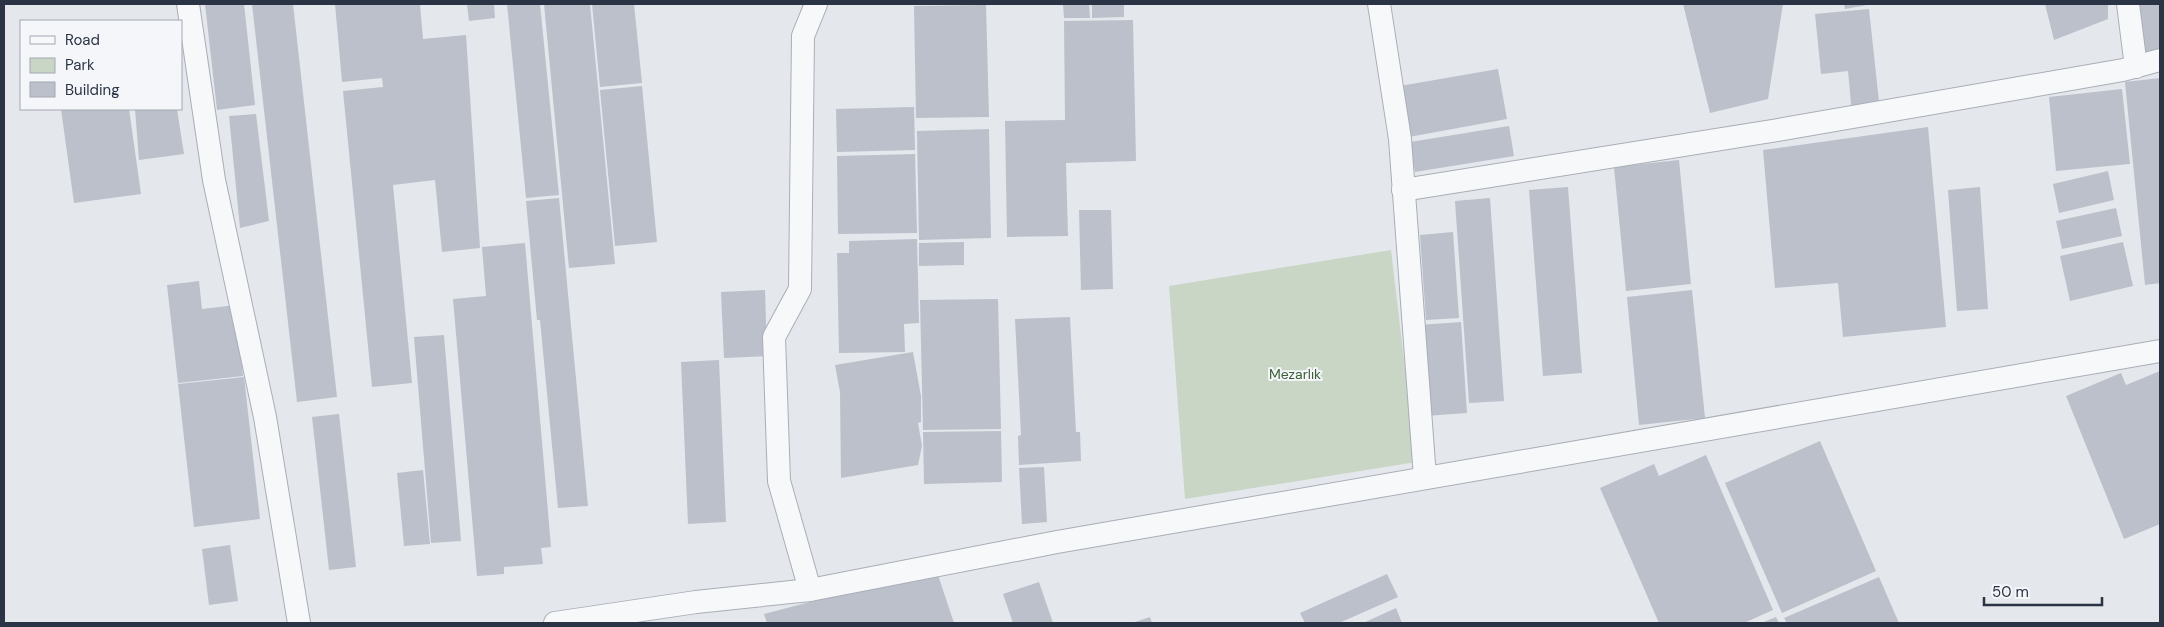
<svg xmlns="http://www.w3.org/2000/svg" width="2164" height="627" viewBox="0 0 2164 627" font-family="'DM Sans',sans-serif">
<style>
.green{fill:#c9d6c5}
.building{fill:#bbc0ca}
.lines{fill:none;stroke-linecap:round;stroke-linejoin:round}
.minor-casing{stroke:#a9aeb7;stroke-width:24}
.minor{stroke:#f7f8fa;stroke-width:22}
.labels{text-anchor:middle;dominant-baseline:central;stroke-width:4;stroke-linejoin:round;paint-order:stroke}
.park-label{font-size:14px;fill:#3f6138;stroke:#f4f6f9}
</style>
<rect width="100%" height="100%" fill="#e4e7ec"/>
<!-- green -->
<polygon class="green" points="1391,250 1416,462 1185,499 1169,286"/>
<!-- building -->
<g class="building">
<polygon points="205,4 244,4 255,105 217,110"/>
<polygon points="252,4 293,4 337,397 297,402"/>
<polygon points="335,4 420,4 423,39 466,35 480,248 442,252 435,180 393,185 412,383 372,387 343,91 383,87 382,78 342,82"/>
<polygon points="467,4 494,4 495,18 469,21"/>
<polygon points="507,4 540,4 559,195 526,198"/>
<polygon points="544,4 590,4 615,264 569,268"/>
<polygon points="592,4 634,4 642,83 600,87"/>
<polygon points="1063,4 1089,4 1090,18 1064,18"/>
<polygon points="1092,4 1124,4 1124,17 1092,18"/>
<polygon points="1683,4 1783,4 1768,99 1710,113"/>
<polygon points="1844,4 1867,4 1867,5 1845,9"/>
<polygon points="2045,4 2108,4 2108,19 2054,40"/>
<polygon points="2118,4 2160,4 2160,56 2125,60"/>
<polygon points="986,5 989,117 916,118 914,6"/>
<polygon points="1869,9 1880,111 1852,114 1848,71 1821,74 1815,14"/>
<polygon points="1133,20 1136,161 1066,163 1068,236 1007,237 1005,121 1065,120 1064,21"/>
<polygon points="1498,69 1507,119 1409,137 1400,86"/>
<polygon points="2160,78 2160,283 2145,285 2125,82"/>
<polygon points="642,86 657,242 615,246 600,90"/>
<polygon points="2122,89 2130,164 2056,171 2049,97"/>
<polygon points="914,107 915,150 837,152 836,109"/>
<polygon points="61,109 129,109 141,194 74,203"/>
<polygon points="135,109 177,109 184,154 139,160"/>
<polygon points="256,114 269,221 240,228 229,116"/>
<polygon points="1509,126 1514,156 1415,172 1410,142"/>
<polygon points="1928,127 1946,327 1843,337 1838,283 1775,288 1763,150"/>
<polygon points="989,129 991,238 919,240 917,131"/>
<polygon points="915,154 917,233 838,234 837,156"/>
<polygon points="1679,160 1691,284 1626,291 1614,167"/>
<polygon points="2108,171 2114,200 2059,213 2053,184"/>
<polygon points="1568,187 1582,373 1543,376 1529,190"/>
<polygon points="1980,187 1988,309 1957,311 1948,190"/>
<polygon points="559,198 588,506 558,508 540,320 537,320 526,201"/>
<polygon points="1490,198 1504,401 1469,403 1455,201"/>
<polygon points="2116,208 2122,236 2062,249 2056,221"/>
<polygon points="1079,210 1111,210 1113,289 1081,290"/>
<polygon points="1453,232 1459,318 1426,320 1420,235"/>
<polygon points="917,239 919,323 904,324 905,352 839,353 837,253 849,253 849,241"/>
<polygon points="964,242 964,265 919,266 919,243"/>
<polygon points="2123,242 2133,286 2070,301 2060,256"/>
<polygon points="525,243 551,547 541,548 543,564 504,567 504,574 477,576 453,299 486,296 482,247"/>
<polygon points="199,281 202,309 236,305 243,376 178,383 167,285"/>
<polygon points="765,290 767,356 724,358 721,292"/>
<polygon points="1692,290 1705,418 1639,425 1627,297"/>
<polygon points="998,299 1001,429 923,430 920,300"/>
<polygon points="1070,317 1076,432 1080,432 1081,461 1019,465 1018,436 1021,435 1015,319"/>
<polygon points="1461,322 1467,413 1425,416 1419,325"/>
<polygon points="444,335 461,541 431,543 414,337"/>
<polygon points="913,352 921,396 921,422 918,423 922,446 918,465 841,478 840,392 835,365"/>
<polygon points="719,360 726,522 688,524 681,362"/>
<polygon points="2160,371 2160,524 2124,539 2066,396 2121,373 2126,385"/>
<polygon points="244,377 260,519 194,527 178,384"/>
<polygon points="339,414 356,567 329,570 312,417"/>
<polygon points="1001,431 1002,482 924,484 923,432"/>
<polygon points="1820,441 1876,571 1782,613 1725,483"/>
<polygon points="1706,455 1773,610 1744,623 1659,623 1600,488 1654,464 1659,476"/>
<polygon points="1044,467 1047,522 1022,524 1019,468"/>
<polygon points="423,470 430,544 404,546 397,473"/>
<polygon points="230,545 238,601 209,605 202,549"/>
<polygon points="936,569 954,623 767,623 764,614"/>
<polygon points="1387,574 1398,597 1339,623 1305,623 1300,613"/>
<polygon points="1879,577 1899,623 1787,623 1784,618"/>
<polygon points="1039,582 1053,623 1013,623 1003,594"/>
<polygon points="1396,608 1402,623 1363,623"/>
<polygon points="1150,617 1152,623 1132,623"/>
<polygon points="1776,617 1779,623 1761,623"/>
</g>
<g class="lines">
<defs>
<g id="minor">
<polyline points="188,4 214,180 265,417 299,623"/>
<polyline points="1379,4 1400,139 1425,478"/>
<polyline points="2128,4 2136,67"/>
<polyline points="1403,190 1778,130 2123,70 2160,60"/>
<polyline points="810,590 779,481 774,337 800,289 803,36 816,4"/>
<polyline points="555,623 696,602 810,590 1057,542 2160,351"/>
</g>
</defs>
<!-- minor casing -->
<use href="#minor" class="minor-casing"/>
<!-- minor -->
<use href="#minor" class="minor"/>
</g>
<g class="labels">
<!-- park labels -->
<g class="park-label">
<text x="1295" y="374">Mezarlık</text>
</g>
</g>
<!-- border -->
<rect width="2164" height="627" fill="none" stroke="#2b3445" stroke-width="10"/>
<!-- legend -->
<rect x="20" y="20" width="162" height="90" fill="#f4f6f9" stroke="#a4a8b1"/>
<rect x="30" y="36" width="25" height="8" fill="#f7f8fa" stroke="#a4a8b1"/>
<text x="65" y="45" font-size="15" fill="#2b3445">Road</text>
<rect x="30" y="58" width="25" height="15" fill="#c9d6c5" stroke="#a4a8b1"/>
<text x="65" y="70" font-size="15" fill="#2b3445">Park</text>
<rect x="30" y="82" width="25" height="15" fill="#bbc0ca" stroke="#a4a8b1"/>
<text x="65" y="95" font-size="15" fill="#2b3445">Building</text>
<!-- scale -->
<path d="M1984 597v8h118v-8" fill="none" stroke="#2b3445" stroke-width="2.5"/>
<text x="1992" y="597" font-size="15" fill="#2b3445" stroke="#f4f6f9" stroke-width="4" paint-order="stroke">50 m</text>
</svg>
